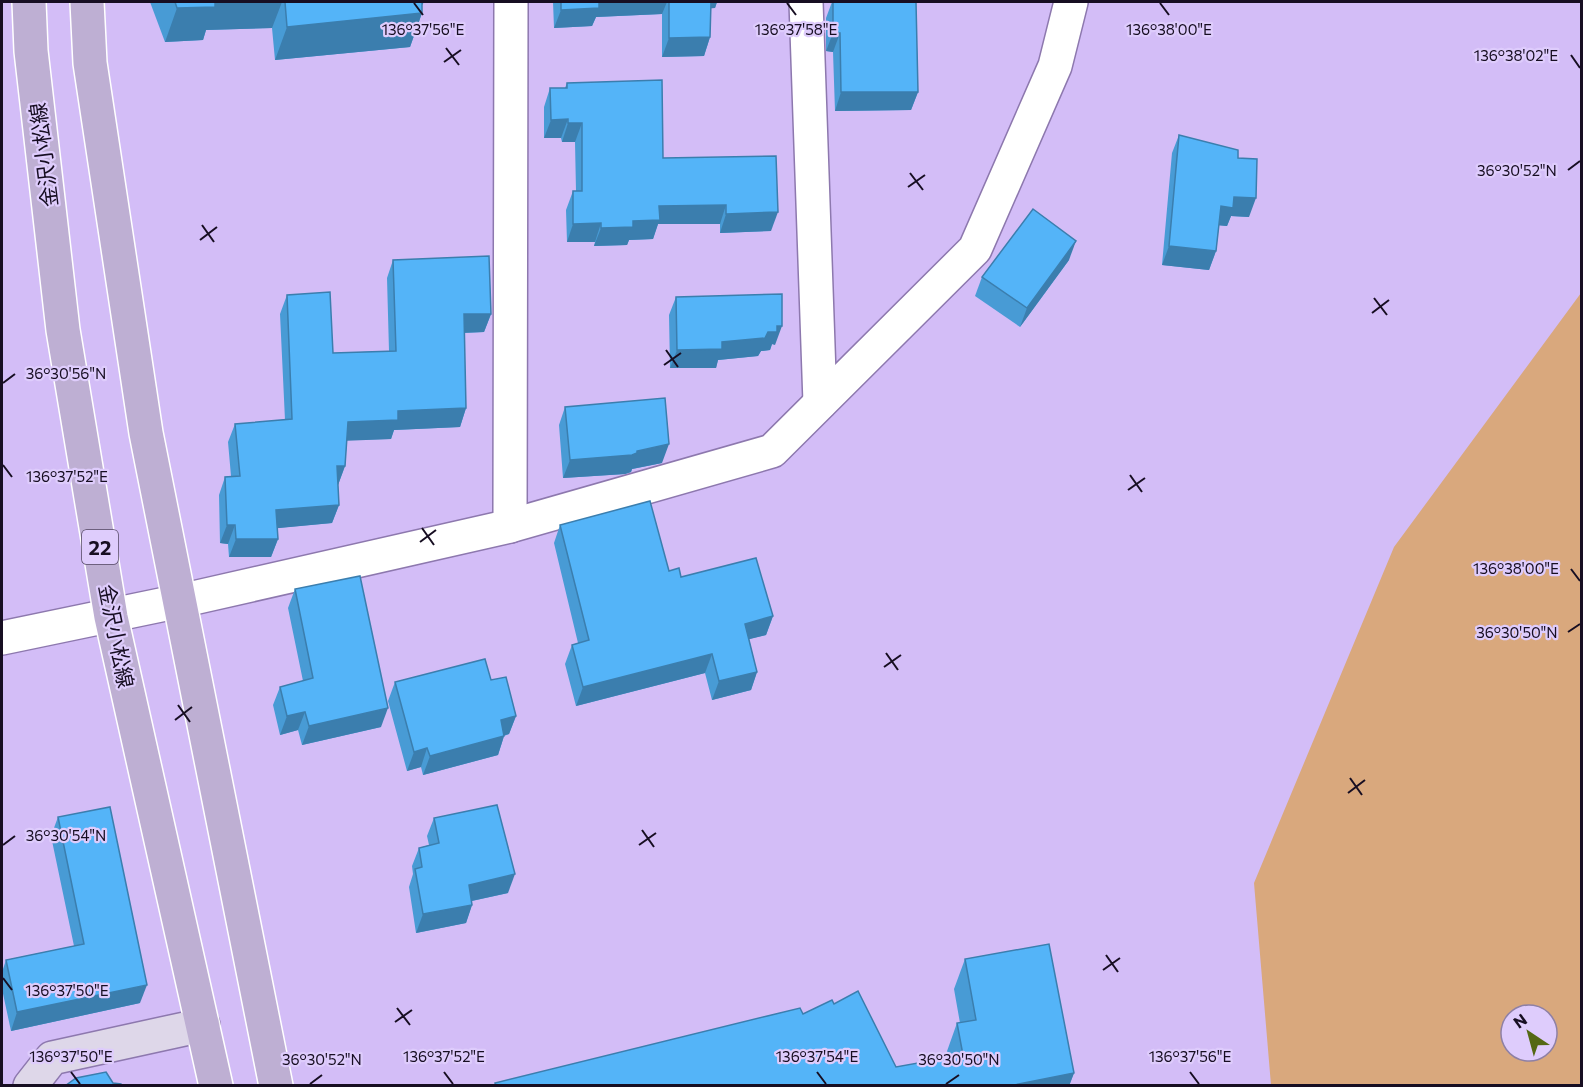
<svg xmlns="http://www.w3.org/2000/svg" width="1583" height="1087" viewBox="0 0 1583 1087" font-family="Commissioner,'Noto Sans JP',sans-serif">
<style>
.green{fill:#d9a87d;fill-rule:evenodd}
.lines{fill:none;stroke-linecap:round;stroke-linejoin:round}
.street-casing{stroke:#8d78ae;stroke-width:36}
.secondary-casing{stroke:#8d78ae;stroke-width:36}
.primary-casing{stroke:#fff;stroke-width:36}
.street{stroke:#fff;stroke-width:33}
.secondary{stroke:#ded7e9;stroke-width:33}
.primary{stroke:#beafd3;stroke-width:33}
.wall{fill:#489bd5}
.shaded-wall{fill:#3b7eae}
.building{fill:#54b4f8;stroke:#3b7eae;stroke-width:1.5}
.ticks{fill:none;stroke:#170e22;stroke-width:2}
.labels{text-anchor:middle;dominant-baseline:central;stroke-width:4.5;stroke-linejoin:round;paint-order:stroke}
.shield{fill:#deccfc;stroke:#534763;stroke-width:1.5}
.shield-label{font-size:20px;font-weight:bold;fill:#170e22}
.street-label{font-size:21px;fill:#170e22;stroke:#deccfc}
.ticks-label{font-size:15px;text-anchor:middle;fill:#170e22;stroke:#deccfc;stroke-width:4.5;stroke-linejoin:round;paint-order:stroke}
</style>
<rect width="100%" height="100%" fill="#d3bdf7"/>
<!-- green -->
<path class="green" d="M1581,293v792h-310l-17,-202 140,-336zM1511,1015h36v36h-36z"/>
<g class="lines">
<defs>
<g id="street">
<polyline points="806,2 820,403"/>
<polyline points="510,526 511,2"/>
<polyline points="2,638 180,601 510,526 772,451 975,249 1055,66 1071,2"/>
</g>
<polyline id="secondary" points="30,1086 52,1058 203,1025"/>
<g id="primary">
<polyline points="29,2 31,51 63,330 111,617 216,1086"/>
<polyline points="87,2 90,63 146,433 276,1086"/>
</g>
</defs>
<!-- street casing -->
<use href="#street" class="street-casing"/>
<!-- secondary casing -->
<use href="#secondary" class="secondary-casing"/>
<!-- primary casing -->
<use href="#primary" class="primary-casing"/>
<!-- street -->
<use href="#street" class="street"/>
<!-- secondary -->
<use href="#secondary" class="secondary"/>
<!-- primary -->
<use href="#primary" class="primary"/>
</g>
<!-- wall -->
<g class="wall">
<polygon points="150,2 424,2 422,5 422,13 410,47 275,60 272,28 206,30 203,40 165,42"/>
<polygon points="553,2 717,2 715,8 711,8 710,37 704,56 662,57 662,14 596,17 592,26 554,28"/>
<polygon points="832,2 916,2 918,92 911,110 835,111 833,52 826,51 826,18"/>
<polygon points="567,83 663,158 771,231 720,233 720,224 658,224 653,239 629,240 627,245 594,246 595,242 567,242 566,210 573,191 576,191 575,142 562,142 561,138 544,138 544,107 550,88 565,88"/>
<polygon points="1179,135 1238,158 1249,217 1231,216 1227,226 1219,225 1216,251 1209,270 1162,265 1172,153"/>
<polygon points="393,260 491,314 484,332 464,333 466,408 460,427 394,430 391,439 347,440 345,466 338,485 339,505 332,523 277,528 278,539 271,557 229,557 228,544 220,543 219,495 225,477 231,476 228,442 235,424 285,420 280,314 287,295 333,353 389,351 387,278"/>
<polygon points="1069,260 1020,327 975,296 982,277"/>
<polygon points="676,297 775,345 772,344 770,350 761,351 758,356 718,360 716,368 670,368 669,315"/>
<polygon points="565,407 662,463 632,469 631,472 625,474 563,478 559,425"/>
<polygon points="560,525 681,577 773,616 766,635 749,639 757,672 751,690 712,700 705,673 576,706 565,664 572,645 578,643 554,543"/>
<polygon points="295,589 381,727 302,745 298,730 280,735 273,705 280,687 303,681 288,608"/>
<polygon points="491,680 516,716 509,734 504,736 498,755 423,775 421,767 407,771 388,701 395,682"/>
<polygon points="58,817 140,1003 11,1031 2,989 2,972 6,960 74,946 51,836"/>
<polygon points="434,818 508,893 472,901 472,905 466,923 416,933 409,887 413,874 412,866 419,848 429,845 427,836"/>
<polygon points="965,959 1074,1073 1069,1086 494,1086 495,1083 803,1014 834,1004 896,1067 947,1058 946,1054 957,1023 960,1023 954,989"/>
</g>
<!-- shaded-wall -->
<g class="shaded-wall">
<polygon points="213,2 282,2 272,28 206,30 203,40 165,42 177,8"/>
<polygon points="418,2 424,2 416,14 422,13 410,47 275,60 287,27"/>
<polygon points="598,2 667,2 662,14 596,17 592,26 554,28 561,10"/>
<polygon points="707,2 717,2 715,8 704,9"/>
<polygon points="833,33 840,33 833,52 826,51"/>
<polygon points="710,37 704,56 662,57 669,38"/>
<polygon points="841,92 918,92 911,110 835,111"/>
<polygon points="568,119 561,138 544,138 551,120"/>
<polygon points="568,123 582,123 575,142 562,142"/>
<polygon points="1234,197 1256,198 1249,217 1231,216 1227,226 1214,225 1221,206"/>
<polygon points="726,205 720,224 658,224 653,239 629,240 627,245 594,246 601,228 633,221 659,206"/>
<polygon points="778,212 771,231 720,233 726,214"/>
<polygon points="601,223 595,242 567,242 573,224"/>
<polygon points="1076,241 1069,260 1020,327 1027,308"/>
<polygon points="1169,246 1216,251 1209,270 1162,265"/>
<polygon points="464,314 491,314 484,332 457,333"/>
<polygon points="777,326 782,326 775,345 772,344 770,350 761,351 758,356 718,360 716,368 670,368 677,350 722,342 768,332"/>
<polygon points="466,408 460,427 394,430 391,439 341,441 348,422 398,411"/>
<polygon points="669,444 662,463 632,469 631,472 625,474 563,478 570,460 637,451"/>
<polygon points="337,466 345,466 338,485 330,485"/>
<polygon points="339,505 332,523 269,529 276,510"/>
<polygon points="227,525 235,525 228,544 220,543"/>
<polygon points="236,539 278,539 271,557 229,557"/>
<polygon points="773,616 766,635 738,642 745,624"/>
<polygon points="712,654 705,673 576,706 583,687"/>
<polygon points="757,672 751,690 712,700 719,681"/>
<polygon points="388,708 381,727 302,745 309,726"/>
<polygon points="305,712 298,730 280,735 287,716"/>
<polygon points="516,716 509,734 494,738 501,720"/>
<polygon points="504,736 498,755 423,775 430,756"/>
<polygon points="427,748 421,767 407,771 414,752"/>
<polygon points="515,874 508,893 462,903 469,885"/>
<polygon points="472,905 466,923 416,933 423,914"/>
<polygon points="147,985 140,1003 11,1031 17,1012"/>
<polygon points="1074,1073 1069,1086 1009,1086"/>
</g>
<!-- building -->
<g class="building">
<polygon points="175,2 215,2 215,7 177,8"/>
<polygon points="285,2 422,2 422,13 287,27"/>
<polygon points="561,2 599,2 599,8 561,10"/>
<polygon points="669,2 711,2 710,37 669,38"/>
<polygon points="833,2 916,2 918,92 841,92 840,33 833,33"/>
<polygon points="662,80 663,158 776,156 778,212 726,214 726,205 659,206 660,220 633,221 633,227 601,228 601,223 573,224 573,191 582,191 582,123 568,123 568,119 551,120 550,88 567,88 567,83"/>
<polygon points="1179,135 1238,150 1238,158 1257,159 1256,198 1234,197 1233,208 1221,206 1216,251 1169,246"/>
<polygon points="1033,209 1076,241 1027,308 982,277"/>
<polygon points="489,256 491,314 464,314 466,408 398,411 398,420 348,422 345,466 337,466 339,505 276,510 278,539 236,539 235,525 227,525 225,477 240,476 235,424 292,419 287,295 330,292 333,353 396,351 393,260"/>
<polygon points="782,294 782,326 777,326 777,332 768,332 765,338 722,342 722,349 677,350 676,297"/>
<polygon points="665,398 669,444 637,451 637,453 632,455 570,460 565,407"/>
<polygon points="650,501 669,571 679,568 681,577 756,558 773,616 745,624 757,672 719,681 712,654 583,687 572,645 589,640 560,525"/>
<polygon points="360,576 388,708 309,726 305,712 287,716 280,687 313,678 295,589"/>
<polygon points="485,659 491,680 506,677 516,716 501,720 504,736 430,756 427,748 414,752 395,682"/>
<polygon points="497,805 515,874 469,885 472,905 423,914 415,869 422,867 419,848 439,843 434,818"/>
<polygon points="110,807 147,985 17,1012 6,960 84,944 58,817"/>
<polygon points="1049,944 1074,1073 1009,1086 496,1086 495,1083 800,1008 803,1014 832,1000 834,1004 858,991 896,1067 963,1055 957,1023 976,1020 965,959"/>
<polygon points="106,1072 113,1083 121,1084 122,1086 65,1086 76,1078"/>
</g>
<!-- ticks -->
<path class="ticks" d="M414,3l9,12M787,3l9,12M1160,3l9,12M446,48l13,17M1571,55l9,13M444,62l17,-12M1568,170l12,-9M910,173l13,17M908,187l17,-12M202,225l12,17M200,240l17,-13M1374,298l13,17M1372,313l17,-13M666,350l12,17M664,365l17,-12M3,383l12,-9M3,465l9,12M1130,475l12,17M1128,490l17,-12M422,528l12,17M420,542l16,-12M1571,569l9,12M1568,632l12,-8M886,653l12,17M884,667l17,-12M178,705l12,17M175,720l17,-13M1350,778l12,17M1348,793l17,-13M642,830l12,17M3,845l12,-9M639,845l17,-12M1106,955l12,17M1103,970l17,-12M3,978l9,12M397,1008l13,17M395,1022l17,-12M71,1072l9,12M444,1072l9,12M817,1072l9,12M1190,1072l9,12M310,1084l12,-9M946,1084l13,-9"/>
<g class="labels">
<!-- shield labels -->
<rect class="shield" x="82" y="530" width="36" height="34" rx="4.5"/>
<g class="shield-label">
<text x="100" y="547">22</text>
</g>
<!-- street labels -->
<g class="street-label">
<text transform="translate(43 155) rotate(-97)">金沢小松線</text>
<text transform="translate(117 636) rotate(79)">金沢小松線</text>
</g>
</g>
<g class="ticks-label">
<text x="423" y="35">136°37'56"E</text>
<text x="796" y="35">136°37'58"E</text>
<text x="1169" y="35">136°38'00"E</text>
<text x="1516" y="61">136°38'02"E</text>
<text x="1517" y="176">36°30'52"N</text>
<text x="66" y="379">36°30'56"N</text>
<text x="67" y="482">136°37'52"E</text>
<text x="1516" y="574">136°38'00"E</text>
<text x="1517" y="638">36°30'50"N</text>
<text x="66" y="841">36°30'54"N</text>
<text x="67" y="996">136°37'50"E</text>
<text x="71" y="1062">136°37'50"E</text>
<text x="444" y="1062">136°37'52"E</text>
<text x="817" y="1062">136°37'54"E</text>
<text x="1190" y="1062">136°37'56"E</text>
<text x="322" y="1065">36°30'52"N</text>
<text x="959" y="1065">36°30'50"N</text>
</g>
<!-- border -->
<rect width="1583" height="1087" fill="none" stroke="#170e22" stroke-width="6"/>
<!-- north arrow -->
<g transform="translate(1529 1033) rotate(324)"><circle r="28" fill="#deccfc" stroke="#8e80a5" stroke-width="1.5"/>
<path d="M0-4.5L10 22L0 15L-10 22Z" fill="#546814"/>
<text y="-9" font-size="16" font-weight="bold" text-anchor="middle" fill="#170e22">N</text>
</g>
</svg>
